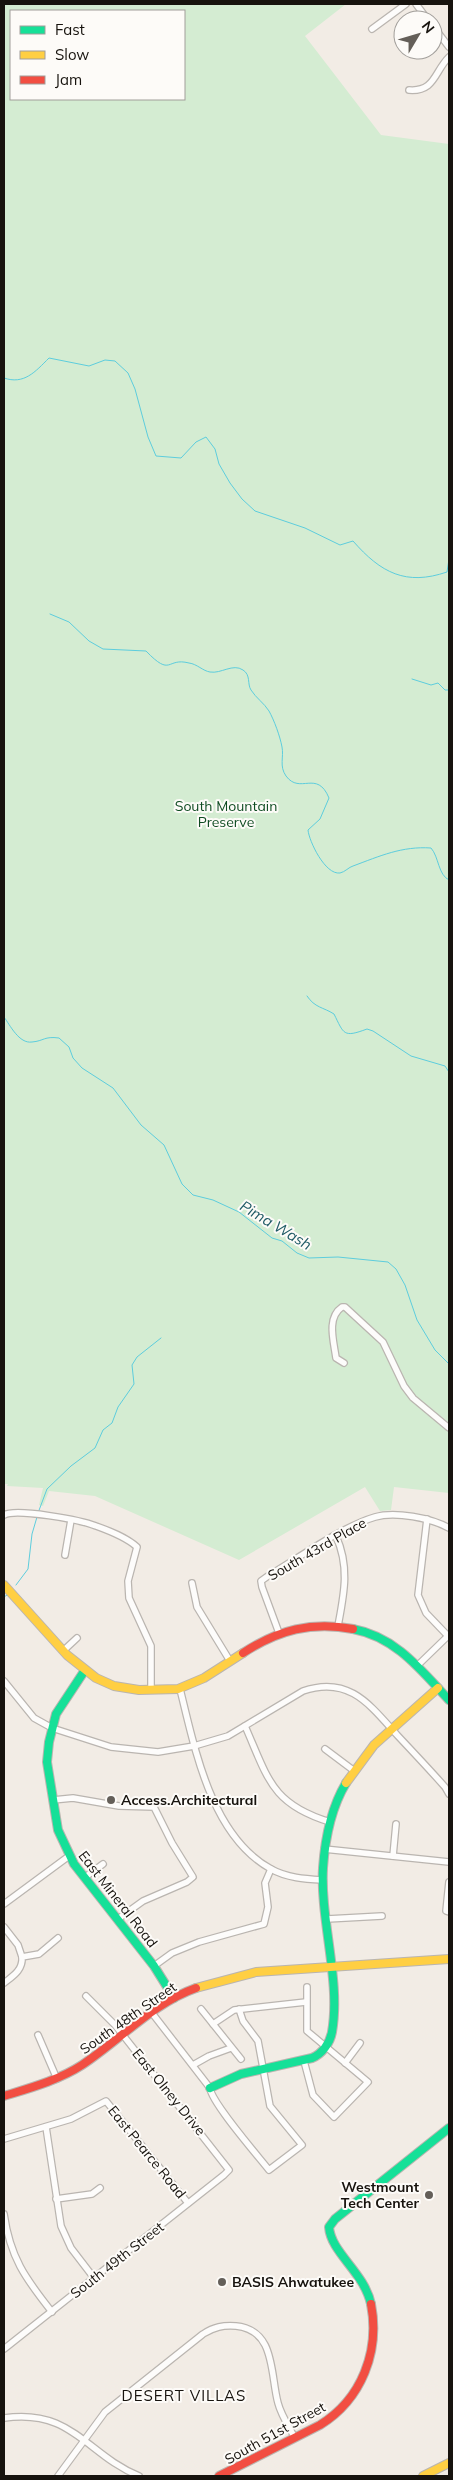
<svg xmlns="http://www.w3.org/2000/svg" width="453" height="2480" viewBox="0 0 453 2480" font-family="Mulish,sans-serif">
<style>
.green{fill:#d4ecd2;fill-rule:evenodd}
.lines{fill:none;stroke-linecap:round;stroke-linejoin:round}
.stream{stroke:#5dcddd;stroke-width:1}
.street-casing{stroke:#bab5b0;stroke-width:8}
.fast-casing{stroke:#bab5b0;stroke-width:10}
.slow-casing{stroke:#bab5b0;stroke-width:10}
.jam-casing{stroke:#bab5b0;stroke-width:10}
.street{stroke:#fdfcfb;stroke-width:5.5}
.fast{stroke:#16e098;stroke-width:8}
.slow{stroke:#ffcf43;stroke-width:8}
.jam{stroke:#f24e42;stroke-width:8}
.poi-dot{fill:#645f59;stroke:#fdfbf8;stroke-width:2}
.labels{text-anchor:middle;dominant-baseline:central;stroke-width:4;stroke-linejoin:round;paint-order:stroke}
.park-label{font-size:14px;fill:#0f4c22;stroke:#fdfbf8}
.street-label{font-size:14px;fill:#17130e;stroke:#fdfbf8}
.poi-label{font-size:14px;font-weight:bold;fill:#17130e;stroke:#fdfbf8;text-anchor:start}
.water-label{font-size:15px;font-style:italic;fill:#205b66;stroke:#fdfbf8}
.neighbourhood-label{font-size:15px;letter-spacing:1px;fill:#17130e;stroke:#fdfbf8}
</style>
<rect width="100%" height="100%" fill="#f2ece5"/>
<!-- green -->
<path class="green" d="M4,4h342l-41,32 76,99 68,9v1349l-55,-6 -3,23 -11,1 -15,-24 -126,73 -144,-64 -46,-5 -6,15 -4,-1 4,-17 -36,-2 1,-2h-4zM11,11h173v88h-173z"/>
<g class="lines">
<!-- stream -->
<g class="stream">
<path d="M4,378c20,7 31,-6 45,-20l40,8 16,-6 10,1 13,12 7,16 13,48 8,19 25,2 15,-16 10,-5 9,12 4,15 11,19 12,16 13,12 50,17 35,17 13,-4c28,32 53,45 94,31l2,-13"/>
<path d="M50,614l19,8 20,19 14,8 43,2c26,27 20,6 43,12 8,1 14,8 21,9 11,2 23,-9 33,-2 8,5 4,14 8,20 5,8 13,13 18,21 5,9 11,25 13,36 2,10 -3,19 4,29 14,19 31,-7 43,22l-9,21 -12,11c1,11 17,45 32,43 5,-1 9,-6 13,-7 27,-10 49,-20 78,-18 8,9 7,27 18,32"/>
<polyline points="412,679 431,685 438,683 445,690 449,690"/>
<path d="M307,996c8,12 16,11 27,18 10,20 9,24 33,15l6,2 38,25 34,10 4,6"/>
<path d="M4,1017c6,8 15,27 28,25 12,-1 12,-6 27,-4l10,9 4,11 9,10 31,20 28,37 23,20 18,39 11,11 20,5 26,12 33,26 10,3 15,12 12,5 29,-1 50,5 8,7 9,16 12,35 18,30 14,14"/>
<polyline points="38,1513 47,1489 71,1466 95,1448 103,1430 112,1423 118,1407 134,1384 132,1365 137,1357 161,1338"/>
<polyline points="16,1585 28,1569 32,1534 37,1517"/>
<polyline points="4,1597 7,1595"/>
</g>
<defs>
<g id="street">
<polyline points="416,4 428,20"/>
<polyline points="433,26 449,47"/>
<polyline points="372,29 406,4"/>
<path d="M409,90c26,2 25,-18 40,-33"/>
<path d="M344,1363l-8,-5c-2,-16 -10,-40 6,-51h3l38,35 21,44 9,12 36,30"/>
<path d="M4,1515c12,-7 77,5 92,11 14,5 30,11 41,21l-9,34 1,17 22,48v44"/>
<polyline points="427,1519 418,1595 426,1613 448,1636"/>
<path d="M336,1536c14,31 8,58 2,90"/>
<polyline points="65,1555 71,1520"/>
<polyline points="192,1583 197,1607 230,1661"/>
<path d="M279,1633l-17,-46 -1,-6 7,-5c31,-18 73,-49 107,-59 20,-6 56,1 74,11"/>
<polyline points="63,1651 77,1638"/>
<polyline points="417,1666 449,1635"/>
<path d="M4,1681l30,37 18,10 59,19 47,5 36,-6 34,-10 75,-45c46,-16 67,14 95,45 16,17 32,34 47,51l4,7"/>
<path d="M180,1689c15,60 31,147 91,180 16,9 35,10 52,11"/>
<path d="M245,1726c23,52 26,78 85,96"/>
<polyline points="325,1749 353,1770"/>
<polyline points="53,1800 73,1798 119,1806 154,1807 172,1843 193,1877 187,1882 143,1901 118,1919"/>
<polyline points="324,1849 449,1862"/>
<polyline points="393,1856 396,1824"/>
<polyline points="84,1878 103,1864"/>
<polyline points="449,1882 446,1911 449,1912"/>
<polyline points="4,1904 69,1856"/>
<polyline points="327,1919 382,1916"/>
<polyline points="4,1927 18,1945 22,1957"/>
<polyline points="154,1966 172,1953 199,1942 264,1924 268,1907 265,1883 271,1869"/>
<path d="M4,1983c9,-7 19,-13 18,-26l17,-3 19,-16"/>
<polyline points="201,2009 241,2059"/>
<path d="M152,2013l58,75c1,14 48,68 59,82l33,-25 -32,-39 -12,-65 -15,-20 -4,-12"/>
<polyline points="213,2024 234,2010 306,2002"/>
<polyline points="38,2035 57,2079"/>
<polyline points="304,2061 313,2095 334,2117 368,2082 307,2031 307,1987"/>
<polyline points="345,2063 360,2043"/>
<polyline points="193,2065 209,2056 231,2048"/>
<polyline points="46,2127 61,2226 71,2248 94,2278"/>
<polyline points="4,2139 71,2119 106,2101 188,2203"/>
<polyline points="56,2199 92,2194 100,2188"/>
<path d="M4,2214c6,43 21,64 48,98"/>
<polyline points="4,2349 224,2175 229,2170 115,2025 86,1996"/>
<path d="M4,2418c68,-10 83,37 135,58"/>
<path d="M58,2476l47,-64 98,-78c11,-7 20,-9 33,-8 40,4 34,48 42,77 3,12 11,24 17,35"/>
</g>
<g id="fast">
<path d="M353,1629c43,8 68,41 96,71"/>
<polyline points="85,1670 56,1714 49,1742 47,1762 58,1830 74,1864 154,1966 174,1998"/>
<path d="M210,2088l31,-14 71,-16c10,-4 18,-15 20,-26 9,-51 -12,-112 -9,-164 2,-29 8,-60 23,-85"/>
<path d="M371,2304c-7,-32 -40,-51 -42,-77l6,-8 114,-91"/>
</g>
<g id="slow">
<polyline points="4,1585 67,1655 96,1678 114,1686 139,1690 178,1689 204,1678 243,1653"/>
<polyline points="346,1783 374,1745 438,1688"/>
<polyline points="196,1988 256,1972 449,1959"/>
<polyline points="423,2476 449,2463"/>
</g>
<g id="jam">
<path d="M243,1653c35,-23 69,-32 110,-24"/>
<path d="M4,2096c26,-8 55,-16 78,-31 38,-25 71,-62 114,-77"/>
<path d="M219,2476l101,-51c42,-26 60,-74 51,-121"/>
</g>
</defs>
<!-- street casing -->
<use href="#street" class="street-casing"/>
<!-- fast casing -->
<use href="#fast" class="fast-casing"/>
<!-- slow casing -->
<use href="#slow" class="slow-casing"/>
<!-- jam casing -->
<use href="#jam" class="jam-casing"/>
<!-- street -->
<use href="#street" class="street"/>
<!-- fast -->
<use href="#fast" class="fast"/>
<!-- slow -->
<use href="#slow" class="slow"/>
<!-- jam -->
<use href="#jam" class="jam"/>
</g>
<!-- markers -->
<g class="poi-dot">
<circle cx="111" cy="1800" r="5"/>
<circle cx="429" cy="2195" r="5"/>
<circle cx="222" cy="2282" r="5"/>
</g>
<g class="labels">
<!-- park labels -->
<g class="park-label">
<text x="226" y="806">South Mountain<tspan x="226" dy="16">Preserve</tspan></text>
</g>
<!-- street labels -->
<g class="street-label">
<text transform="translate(317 1549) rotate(-30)">South 43rd Place</text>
<text transform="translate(118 1899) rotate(52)">East Mineral Road</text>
<text transform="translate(128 2018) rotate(-35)">South 48th Street</text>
<text transform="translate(169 2092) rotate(51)">East Olney Drive</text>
<text transform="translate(147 2152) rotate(51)">East Pearce Road</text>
<text transform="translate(117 2260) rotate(-38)">South 49th Street</text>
<text transform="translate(275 2433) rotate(-29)">South 51st Street</text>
</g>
<!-- poi labels -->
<g class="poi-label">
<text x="121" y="1800">Access.Architectural</text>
<text x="419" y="2187" text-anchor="end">Westmount<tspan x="419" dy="16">Tech Center</tspan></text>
<text x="232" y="2282">BASIS Ahwatukee</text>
</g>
<!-- water labels -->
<g class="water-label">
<text transform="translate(276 1225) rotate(31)">Pima Wash</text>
</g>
<!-- neighbourhood labels -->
<g class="neighbourhood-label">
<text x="184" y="2395">DESERT VILLAS</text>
</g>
</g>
<!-- border -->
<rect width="453" height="2480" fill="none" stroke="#17130e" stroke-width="10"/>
<!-- legend -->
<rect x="10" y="10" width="175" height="90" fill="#fdfbf8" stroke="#a19e9a"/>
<rect x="20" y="26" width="25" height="8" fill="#16e098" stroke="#a19e9a"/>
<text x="55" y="35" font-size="15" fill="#17130e">Fast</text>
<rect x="20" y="51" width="25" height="8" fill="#ffcf43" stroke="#a19e9a"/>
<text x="55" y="60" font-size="15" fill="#17130e">Slow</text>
<rect x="20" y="76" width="25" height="8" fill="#f24e42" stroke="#a19e9a"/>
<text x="55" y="85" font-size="15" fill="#17130e">Jam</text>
<!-- north arrow -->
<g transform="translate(418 35) rotate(52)"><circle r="24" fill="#fdfbf8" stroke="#a19e9a"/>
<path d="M0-4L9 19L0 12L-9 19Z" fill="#645f59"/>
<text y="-8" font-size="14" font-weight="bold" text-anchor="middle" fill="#17130e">N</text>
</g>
</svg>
